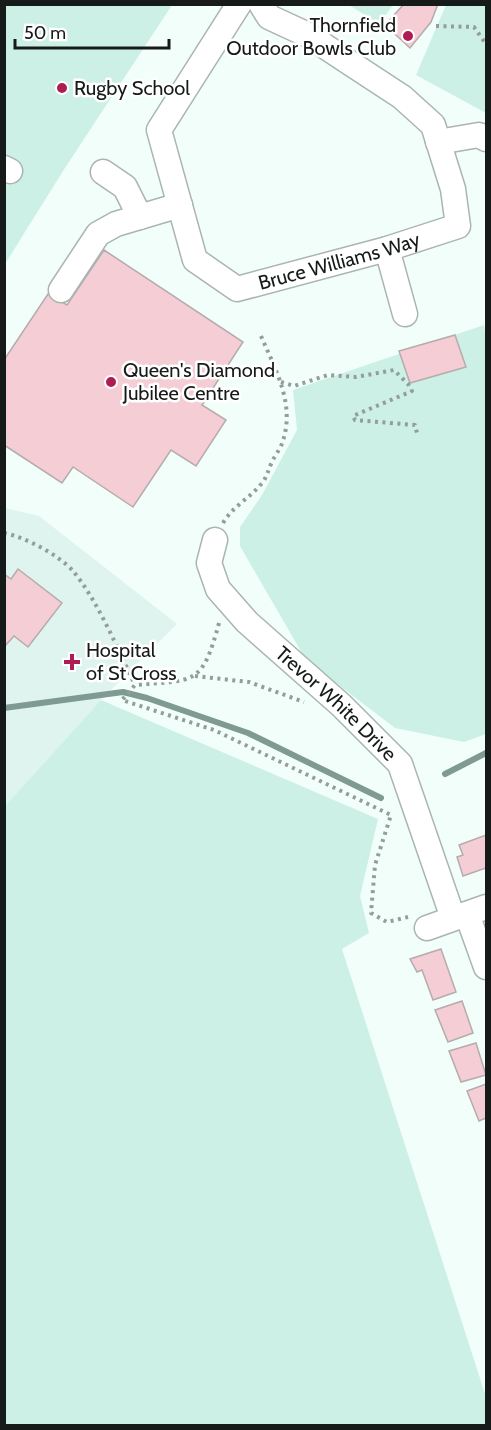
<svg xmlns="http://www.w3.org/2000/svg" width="491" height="1430" viewBox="0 0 491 1430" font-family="Cabin,sans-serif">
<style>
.built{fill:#dff4ee}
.green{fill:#ccf0e6}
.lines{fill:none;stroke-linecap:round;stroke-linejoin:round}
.stream{stroke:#7e9a92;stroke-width:6}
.building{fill:#f4cdd5;stroke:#b6abad;stroke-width:1.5}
.minor-casing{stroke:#aab5b2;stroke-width:27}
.path{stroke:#949d9a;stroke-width:4;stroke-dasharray:3 4.5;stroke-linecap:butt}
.minor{stroke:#fff;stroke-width:24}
.poi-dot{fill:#ad1d54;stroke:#fff;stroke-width:2}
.labels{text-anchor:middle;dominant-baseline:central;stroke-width:5;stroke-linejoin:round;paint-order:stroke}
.poi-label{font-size:20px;fill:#161a19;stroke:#fff;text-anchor:start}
.street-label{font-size:20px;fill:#161a19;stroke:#fff}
</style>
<rect width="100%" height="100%" fill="#f2fefa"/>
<!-- built -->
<polygon class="built" points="5,508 39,516 177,624 101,700 5,806"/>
<!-- green -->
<g class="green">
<polygon points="4,5 172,5 63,171 5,264"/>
<polygon points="349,5 393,4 393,5 379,24"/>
<polygon points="446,5 486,5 486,113 416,75"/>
<polygon points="484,325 486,339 486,734 464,742 395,728 306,660 240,546 240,527 262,495 297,430 293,390"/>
<polygon points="101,700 378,819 360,896 369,933 342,949 486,1397 486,1425 5,1425 5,806"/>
</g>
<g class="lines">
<!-- stream -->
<g class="stream">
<polyline points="4,708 123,692 147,698 248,733 381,798"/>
<polyline points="445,774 486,753"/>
</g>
</g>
<!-- building -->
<g class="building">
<polygon points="404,4 438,4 431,22 410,48 385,25"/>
<polygon points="104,250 243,342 202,405 226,420 196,466 171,450 133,507 73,467 62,483 4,445 4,360 48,294 67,305"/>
<polygon points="455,335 466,367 410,383 399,351"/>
<polygon points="18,569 62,603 28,647 14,636 4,647 4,574 11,579"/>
<polygon points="486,835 486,868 463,876 457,857 463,855 459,845"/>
<polygon points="441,949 456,992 433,1000 422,970 417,972 410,959"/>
<polygon points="462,1001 473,1033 448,1042 435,1010"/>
<polygon points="476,1043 486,1075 461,1082 449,1051"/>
<polygon points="486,1084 486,1118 479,1121 467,1091"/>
</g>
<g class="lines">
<defs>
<g id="minor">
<path id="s1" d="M239,4l-80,126 36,130 42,29 150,-40 71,-23 -5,-37 -20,-64 -31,-28 -55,-36 -39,-26 -39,-18 -8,-13"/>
<polyline points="438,142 479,135 486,139"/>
<polyline points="4,168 10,171"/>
<polyline points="103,172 125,187 140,217"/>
<polyline points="387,249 405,314"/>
<polyline points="61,290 98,234 116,224 180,205"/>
<path id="s2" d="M215,540l-6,23 9,26 29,33 94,83 59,59 53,154"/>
<polyline points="467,914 486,967"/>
<polyline points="427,928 486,907"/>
</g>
</defs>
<!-- minor casing -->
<use href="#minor" class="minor-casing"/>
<!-- path -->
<g class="path">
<polyline points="436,26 474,27 486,44"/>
<polyline points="281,382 294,386 328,375 356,377 394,370 408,384 412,391 353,416 355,420 415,425 417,433"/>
<path d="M223,523c10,-17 27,-25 39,-40 5,-6 6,-13 10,-21 2,-5 6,-10 9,-16 16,-39 -5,-75 -20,-110"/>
<path d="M4,533c21,4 55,22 69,38 25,30 45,79 62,114"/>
<path d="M219,623c-17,63 -24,57 -84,62l-13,15 92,30 177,85 -16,50 -4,48 16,9 21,-5"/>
<polyline points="195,676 249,682 304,702"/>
</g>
<!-- minor -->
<use href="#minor" class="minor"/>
</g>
<!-- markers -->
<g class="poi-dot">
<circle cx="408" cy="36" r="6"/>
<circle cx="62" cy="88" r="6"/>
<circle cx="111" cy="382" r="6"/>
<path d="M69 653h6v6h6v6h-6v6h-6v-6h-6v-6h6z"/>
</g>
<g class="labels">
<!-- poi labels -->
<g class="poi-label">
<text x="396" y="25" text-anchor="end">Thornfield<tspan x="396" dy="23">Outdoor Bowls Club</tspan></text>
<text x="74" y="88">Rugby School</text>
<text x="123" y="370">Queen's Diamond<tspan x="123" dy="23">Jubilee Centre</tspan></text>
<text x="86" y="650">Hospital<tspan x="86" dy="23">of St Cross</tspan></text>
</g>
<!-- street labels -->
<g class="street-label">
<text stroke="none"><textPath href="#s1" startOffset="441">Bruce Williams Way</textPath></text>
<text stroke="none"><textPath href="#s2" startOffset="216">Trevor White Drive</textPath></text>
</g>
</g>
<!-- border -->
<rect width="491" height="1430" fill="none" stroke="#161a19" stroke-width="12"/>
<!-- scale -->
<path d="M15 39v9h154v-9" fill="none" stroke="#161a19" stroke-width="3"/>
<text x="24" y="39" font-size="18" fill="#161a19" stroke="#ffffff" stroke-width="4.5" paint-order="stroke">50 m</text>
</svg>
